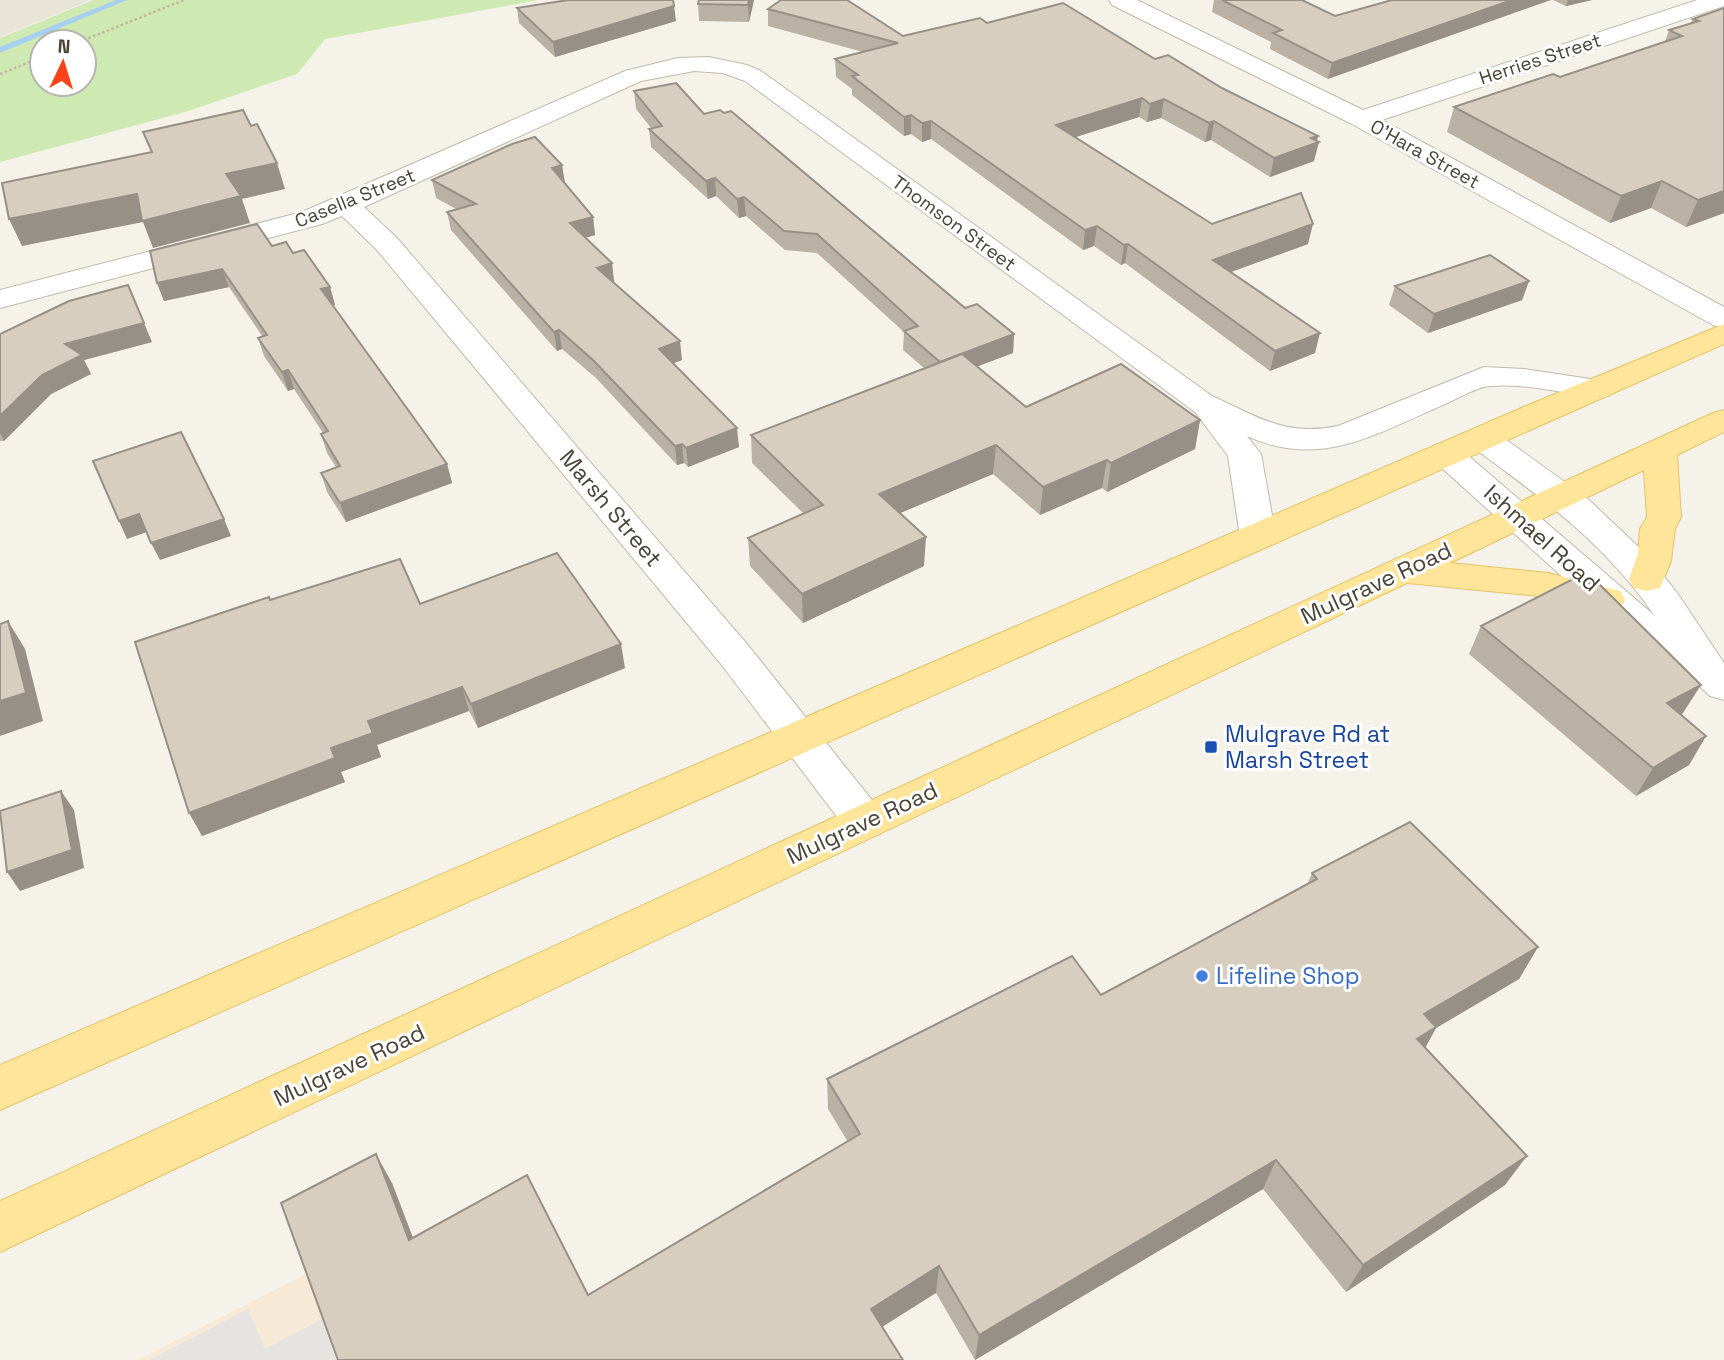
<svg xmlns="http://www.w3.org/2000/svg" width="1724" height="1360" viewBox="0 0 1724 1360" font-family="'Space Grotesk',sans-serif">
<style>
.residential{fill:#e9e4d8}
.commercial{fill:#f6e9d5}
.green{fill:#cfe9b3;fill-rule:evenodd}
.parking{fill:#e6e4e1}
.lines{fill:none;stroke-linecap:round;stroke-linejoin:round}
.stream{fill:#a6d0f1;fill-rule:evenodd}
.street-casing{stroke:#c1baac;stroke-width:2}
.primary-casing{stroke:#e5c368;stroke-width:2}
.path{stroke:#c3b69d;stroke-width:2.5;stroke-dasharray:2.5 2.5;stroke-linecap:butt}
.street{fill:#fff;fill-rule:evenodd}
.primary{fill:#ffe599;fill-rule:evenodd}
.wall{fill:#b9b1a4}
.shaded-wall{fill:#969086}
.building{fill:#d7cebf;stroke:#969086;stroke-width:2}
.transit-dot{fill:#1a4fb4;stroke:#fff;stroke-width:2.5}
.shop-dot{fill:#3f7fe0;stroke:#fff;stroke-width:2.5}
.labels{text-anchor:middle;dominant-baseline:central;stroke-width:6;stroke-linejoin:round;paint-order:stroke}
.far-street-label{font-size:19px;fill:#494338;stroke:#fff}
.street-label{font-size:23px;fill:#494338;stroke:#fff}
.transit-label{font-size:23px;fill:#164399;stroke:#fff;text-anchor:start}
.shop-label{font-size:23px;fill:#366cbe;stroke:#fff;text-anchor:start}
</style>
<rect width="100%" height="100%" fill="#f5f2ea"/>
<!-- residential -->
<polygon class="residential" points="0,0 91,0 0,37"/>
<!-- commercial -->
<polygon class="commercial" points="312,1271 343,1360 138,1360"/>
<!-- green -->
<path class="green" d="M93,0h446l-214,39 -28,35 -112,38 -185,50v-124zM84,42v42h-42v-42z"/>
<!-- parking -->
<polygon class="parking" points="248,1309 265,1349 322,1319 336,1360 149,1360"/>
<g class="lines">
<!-- stream -->
<polygon class="stream" points="116,0 127,0 0,53 0,47"/>
<defs>
<g id="street">
<polygon points="1109,0 1137,0 1363,110 1697,0 1724,0 1724,6 1382,120 1724,307 1724,328 1713,325 1352,124 1112,5"/>
<path d="M709,57l38,8 14,6 451,325c46,21 74,41 126,30l146,-59 40,2 73,11 11,2 5,7 -5,7 -11,2c-34,-5 -72,-15 -107,-12 -14,1 -31,12 -45,18 -67,29 -125,66 -198,32l14,18 15,83 -6,8 -12,4 -12,-4 -6,-8 -12,-81 -33,-44 -450,-331 -22,-8 -29,-2 -53,10 -277,126 33,31 350,406 133,166 6,12 -6,12 -15,5 -15,-5 -129,-170 -344,-414 -35,-34 -20,8 -322,84v-18l302,-78 323,-141 53,-13z"/>
<path d="M1482,428l12,3 93,67 61,58 30,38 46,69v37l-14,-4 -17,-16 -76,-54 -183,-165 -5,-7 5,-7 12,-3 12,3 196,168c-49,-72 -115,-119 -184,-170l-4,-7 4,-7z"/>
</g>
<g id="primary">
<polygon points="1724,324 1724,344 0,1110 0,1065 1526,406"/>
<polygon points="1724,410 1724,432 1677,455 1681,517 1675,529 1671,561 1660,588 1647,591 1634,588 1629,579 1638,554 1640,529 1647,517 1644,470 1450,563 1548,573 1620,591 1625,600 1620,609 1607,613 1548,597 1407,583 0,1252 0,1201 1713,413"/>
</g>
</defs>
<!-- street casing -->
<use href="#street" class="street-casing"/>
<!-- primary casing -->
<use href="#primary" class="primary-casing"/>
<!-- path -->
<g class="path">
<polyline points="79,42 184,0"/>
<polyline points="0,74 42,57"/>
</g>
<!-- street -->
<use href="#street" class="street"/>
<!-- primary -->
<use href="#primary" class="primary"/>
</g>
<!-- wall -->
<g class="wall">
<polygon points="754,0 749,22 699,21 698,4"/>
<polygon points="1214,0 1302,0 1335,16 1392,0 1328,79 1270,49 1271,42 1212,12"/>
<polygon points="1553,0 1592,0 1566,6"/>
<polygon points="517,8 676,21 555,57 519,23"/>
<polygon points="1724,8 1724,213 1686,227 1651,208 1610,223 1447,132 1454,107 1560,77 1665,42 1669,30 1690,24 1693,19"/>
<polygon points="768,9 903,36 987,23 1155,59 1222,88 1318,136 1314,161 1270,177 1211,140 1205,142 1161,118 1147,122 1139,117 1075,137 1212,224 1308,244 1231,272 1315,353 1270,371 1125,263 1121,265 1094,246 1083,250 931,139 922,142 911,134 904,136 852,95 852,89 836,77 835,59 863,52 768,26"/>
<polygon points="634,91 704,114 965,308 1014,334 1013,353 977,366 1026,407 1200,420 1195,449 1107,492 1102,488 1040,515 993,474 900,513 924,566 803,623 750,566 748,538 804,514 752,463 751,435 924,368 903,350 904,332 817,253 785,250 746,216 739,218 716,196 708,199 651,147 649,129 651,128 636,109"/>
<polygon points="562,165 564,183 593,217 595,235 585,238 612,263 614,282 613,282 682,360 673,363 739,447 688,467 684,463 677,465 596,378 562,349 557,351 451,230 447,212 456,209 436,198 432,180"/>
<polygon points="272,246 293,253 330,287 335,305 333,306 447,464 452,483 346,522 327,492 321,473 336,467 327,453 321,434 323,433 294,389 288,391 264,356 258,338 262,336 229,287 164,301 157,283"/>
<polygon points="1529,281 1522,300 1428,333 1389,305 1395,286"/>
<polygon points="0,334 152,342 84,360 91,374 51,394 4,441 0,441"/>
<polygon points="270,600 420,604 625,668 478,728 469,711 377,745 381,757 341,772 345,782 202,836"/>
<polygon points="1481,626 1683,713 1681,715 1706,736 1689,765 1636,796 1469,654"/>
<polygon points="1312,873 1538,947 1519,979 1436,1028 1425,1048 1505,1185 1346,1292 1263,1189 975,1360 936,1293 338,1360 392,1183 413,1238 588,1295 848,1142 828,1109 827,1079 1101,995 1308,883"/>
</g>
<!-- shaded-wall -->
<g class="shaded-wall">
<polygon points="749,0 754,0 749,22 748,5"/>
<polygon points="1512,0 1551,0 1328,79 1332,63"/>
<polygon points="1568,0 1592,0 1566,6"/>
<polygon points="674,6 676,21 555,57 553,42"/>
<polygon points="1142,98 1139,117 1054,144 1056,125"/>
<polygon points="1164,99 1161,118 1147,122 1150,104"/>
<polygon points="911,115 911,134 904,136 904,117"/>
<polygon points="931,121 931,139 922,142 922,123"/>
<polygon points="1214,121 1211,140 1205,142 1209,123"/>
<polygon points="1318,136 1316,143 1319,142 1314,161 1270,177 1274,158 1311,138"/>
<polygon points="277,163 285,189 242,199 250,223 153,248 143,222 22,246 9,219"/>
<polygon points="562,165 565,183 555,186 552,168"/>
<polygon points="715,178 716,196 708,199 706,181"/>
<polygon points="1662,181 1651,208 1610,223 1621,196"/>
<polygon points="1724,191 1724,213 1686,227 1698,200"/>
<polygon points="744,197 746,216 739,218 737,199"/>
<polygon points="593,217 595,235 573,241 570,223"/>
<polygon points="1313,224 1308,244 1209,280 1213,260"/>
<polygon points="1097,226 1094,246 1083,250 1085,230"/>
<polygon points="1128,244 1125,263 1121,265 1124,245"/>
<polygon points="612,263 614,282 599,287 597,268"/>
<polygon points="222,269 229,287 164,301 157,283"/>
<polygon points="1529,281 1522,300 1428,333 1434,314"/>
<polygon points="330,287 335,305 327,308 321,289"/>
<polygon points="144,323 152,342 84,360 91,374 51,394 4,441 0,433 0,416 65,344"/>
<polygon points="559,330 562,349 557,351 554,332"/>
<polygon points="1320,333 1315,353 1270,371 1275,351"/>
<polygon points="1014,334 1013,353 939,381 940,362"/>
<polygon points="680,341 682,360 661,368 659,349"/>
<polygon points="288,370 294,389 288,391 282,372"/>
<polygon points="1200,420 1195,449 1107,492 1111,463"/>
<polygon points="737,428 739,447 688,467 686,448"/>
<polygon points="682,444 684,463 677,465 675,446"/>
<polygon points="996,445 993,474 879,522 879,494"/>
<polygon points="1107,460 1102,488 1040,515 1043,487"/>
<polygon points="447,464 452,483 346,522 340,503"/>
<polygon points="139,514 147,532 127,539 119,521"/>
<polygon points="224,519 231,536 160,560 151,543"/>
<polygon points="926,537 924,566 803,623 802,594"/>
<polygon points="8,621 25,649 43,721 0,736 0,701"/>
<polygon points="621,644 625,668 478,728 471,704"/>
<polygon points="1701,685 1683,713 1650,731 1667,703"/>
<polygon points="462,687 469,711 377,745 381,757 341,772 345,782 202,836 189,813 331,748 368,721"/>
<polygon points="1706,736 1689,765 1636,796 1653,768"/>
<polygon points="61,791 74,810 84,868 20,891 7,872"/>
<polygon points="1538,947 1519,979 1436,1028 1419,1059 1400,1070 1424,1014"/>
<polygon points="376,1154 392,1183 424,1267 409,1240"/>
<polygon points="1527,1156 1505,1185 1346,1292 1363,1265"/>
<polygon points="1276,1160 1263,1189 975,1360 979,1335"/>
<polygon points="939,1266 936,1293 871,1334 871,1309"/>
</g>
<!-- building -->
<g class="building">
<polygon points="568,0 673,0 674,6 553,42 517,8"/>
<polygon points="699,0 749,0 748,5 698,4"/>
<polygon points="781,0 847,0 903,36 980,18 987,23 1063,3 1155,59 1168,55 1222,88 1318,136 1311,138 1319,142 1274,158 1214,121 1209,123 1164,99 1150,104 1142,98 1056,125 1212,224 1301,193 1313,224 1213,260 1320,333 1275,351 1128,244 1124,245 1097,226 1085,230 931,121 922,123 911,115 904,117 852,76 858,75 835,59 898,43 768,9"/>
<polygon points="1222,0 1302,0 1335,16 1392,0 1512,0 1332,63 1273,33 1282,30"/>
<polygon points="1724,8 1724,191 1698,200 1662,181 1621,196 1454,107 1553,74 1560,77 1682,36 1669,30 1699,21 1693,19"/>
<polygon points="676,83 704,114 720,110 724,113 731,111 965,308 977,304 1014,334 940,362 904,331 918,326 817,234 784,231 744,197 737,199 715,178 706,181 649,129 662,126 634,91"/>
<polygon points="243,110 251,126 257,124 277,163 226,174 241,196 142,221 137,194 9,219 2,183 152,152 143,132"/>
<polygon points="535,137 562,165 552,168 593,217 570,223 612,263 597,268 680,341 659,349 737,428 686,448 682,444 675,446 593,360 559,330 554,332 447,212 476,204 432,180 512,144"/>
<polygon points="257,224 272,246 286,242 293,253 304,250 330,287 321,289 447,464 340,503 321,473 340,466 321,434 328,431 288,370 282,372 258,338 267,335 222,269 157,283 150,251"/>
<polygon points="1490,255 1529,281 1434,314 1395,286"/>
<polygon points="128,285 144,323 65,344 82,355 42,375 0,416 0,334 69,301"/>
<polygon points="962,354 1026,407 1121,364 1200,420 1111,463 1107,460 1043,487 996,445 879,494 926,537 802,594 748,538 823,505 751,435"/>
<polygon points="181,432 224,519 151,543 139,514 119,521 93,461"/>
<polygon points="557,553 621,644 471,704 462,687 368,721 373,733 331,748 335,758 189,813 135,642 269,597 270,600 400,559 420,604"/>
<polygon points="1573,579 1600,585 1701,685 1667,703 1706,736 1653,768 1481,626"/>
<polygon points="8,621 26,693 0,701 0,624"/>
<polygon points="61,791 72,850 7,872 0,811"/>
<polygon points="1410,822 1538,947 1424,1014 1436,1027 1417,1039 1527,1156 1363,1265 1276,1160 979,1335 939,1266 871,1309 903,1360 338,1360 281,1203 376,1154 409,1240 527,1175 588,1295 860,1134 827,1079 1072,956 1101,995 1317,879 1312,873"/>
</g>
<!-- markers -->
<rect class="transit-dot" x="1204" y="740" width="14" height="14" rx="3.5"/>
<circle class="shop-dot" cx="1202" cy="976" r="7"/>
<g class="labels">
<!-- far-street labels -->
<g class="far-street-label">
<text transform="translate(1540 59) rotate(-18)">Herries Street</text>
<text transform="translate(1425 154) rotate(29)">O'Hara Street</text>
<text transform="translate(355 198) rotate(-22)">Casella Street</text>
<text transform="translate(954 223) rotate(36)">Thomson Street</text>
</g>
<!-- street labels -->
<g class="street-label">
<text transform="translate(611 508) rotate(50)">Marsh Street</text>
<text transform="translate(1542 538) rotate(42)">Ishmael Road</text>
<text transform="translate(1376 583) rotate(-25)">Mulgrave Road</text>
<text transform="translate(862 823) rotate(-25)">Mulgrave Road</text>
<text transform="translate(349 1065) rotate(-25)">Mulgrave Road</text>
</g>
<!-- transit labels -->
<g class="transit-label">
<text x="1225" y="734">Mulgrave Rd at<tspan x="1225" dy="26">Marsh Street</tspan></text>
</g>
<!-- shop labels -->
<g class="shop-label">
<text x="1216" y="976">Lifeline Shop</text>
</g>
</g>
<!-- north arrow -->
<g transform="translate(63 63) rotate(4)"><circle r="33" fill="#ffffff" stroke="#b6b4af" stroke-width="2"/>
<path d="M0-5L12 26L0 18L-12 26Z" fill="#fb431a"/>
<text y="-10" font-size="19" font-weight="bold" text-anchor="middle" fill="#494338">N</text>
</g>
</svg>
